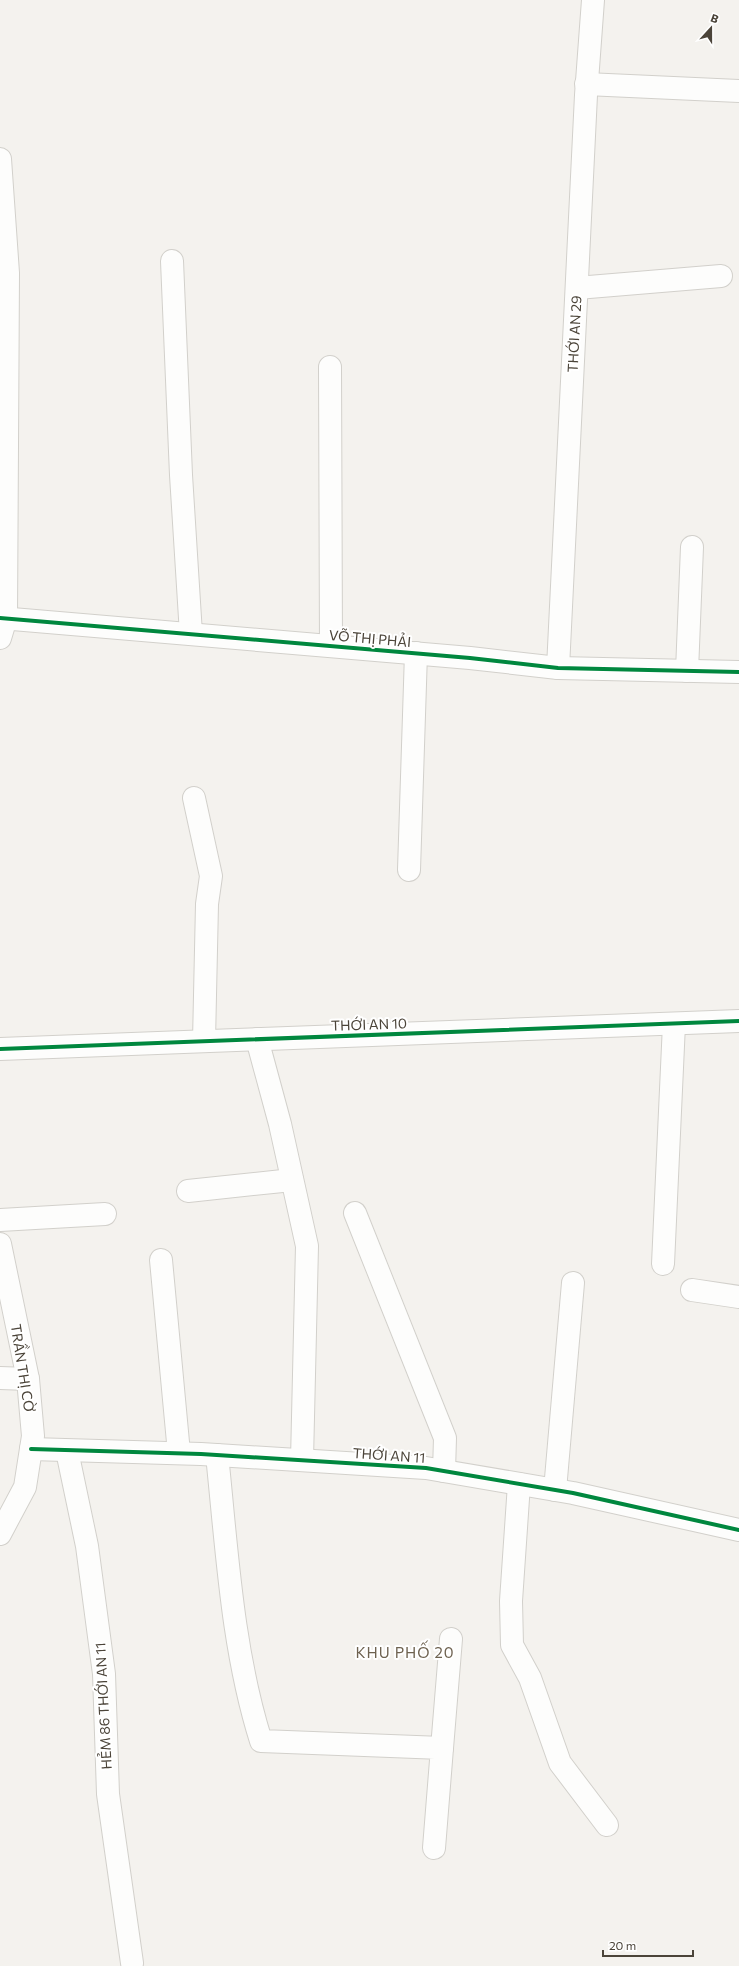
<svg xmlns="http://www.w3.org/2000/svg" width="739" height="1966" viewBox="0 0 739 1966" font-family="Commissioner,sans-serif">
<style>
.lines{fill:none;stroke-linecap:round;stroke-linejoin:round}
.minor-casing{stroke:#d2d0cb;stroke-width:24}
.minor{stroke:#fdfdfc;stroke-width:22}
.cycleway-casing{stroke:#fff;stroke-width:6}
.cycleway{stroke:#00873e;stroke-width:4}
.labels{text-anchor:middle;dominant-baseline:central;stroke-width:4;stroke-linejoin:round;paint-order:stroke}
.street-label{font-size:14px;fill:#4b4439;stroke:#fff}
.neighbourhood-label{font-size:15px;letter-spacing:1px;fill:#6e6250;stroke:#fff}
</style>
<rect width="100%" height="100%" fill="#f4f2ee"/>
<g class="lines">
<defs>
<g id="minor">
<polyline points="586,84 739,91"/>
<polyline points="0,159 8,273 6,618 0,638"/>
<polyline points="172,261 181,475 191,634"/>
<polyline points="577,288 721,276"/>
<polyline points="330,367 331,646"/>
<polyline points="0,618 470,658 558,668 739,672"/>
<polyline points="558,668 586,95 593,0"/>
<polyline points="687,671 692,547"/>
<polyline points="194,798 211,876 207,904 204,1041"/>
<polyline points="409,870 416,653"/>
<polyline points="257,1039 280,1124 307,1246 302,1460"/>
<polyline points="0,1049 739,1021"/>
<polyline points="188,1191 292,1180"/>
<polyline points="355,1213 445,1438 444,1471"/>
<polyline points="0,1220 105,1214"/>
<polyline points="0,1244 28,1379 33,1436 25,1487 0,1534"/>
<polyline points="161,1260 179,1453"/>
<polyline points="663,1264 674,1024"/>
<polyline points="692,1290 739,1297"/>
<polyline points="0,1378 28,1379"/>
<polyline points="31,1449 201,1454 426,1468 573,1493 739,1530"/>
<polyline points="67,1451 87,1546 104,1674 108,1794 132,1963"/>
<path d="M217,1455c10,95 15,194 44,286l181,7 -8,100"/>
<polyline points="519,1484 511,1601 512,1645 530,1678 560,1763 607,1825"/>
<polyline points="555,1490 573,1283"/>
<polyline points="442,1748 451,1639"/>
</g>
</defs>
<!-- minor casing -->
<use href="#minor" class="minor-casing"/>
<!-- minor -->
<use href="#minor" class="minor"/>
<defs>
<g id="cycleway">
<polyline points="0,618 470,658 558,668 739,672"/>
<polyline points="0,1049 739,1021"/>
<polyline points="31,1449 201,1454 426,1468 573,1493 739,1530"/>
</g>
</defs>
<!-- cycleway casing -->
<use href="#cycleway" class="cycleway-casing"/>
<!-- cycleway -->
<use href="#cycleway" class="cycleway"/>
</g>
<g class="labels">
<!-- street labels -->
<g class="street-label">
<text transform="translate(574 334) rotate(-87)">THỚI AN 29</text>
<text transform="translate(370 638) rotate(5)">VÕ THỊ PHẢI</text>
<text transform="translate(369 1024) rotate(-2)">THỚI AN 10</text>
<text transform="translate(23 1368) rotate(81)">TRẦN THỊ CỜ</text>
<text transform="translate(389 1455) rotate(4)">THỚI AN 11</text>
<text transform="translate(103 1706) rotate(-93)">HẺM 86 THỚI AN 11</text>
</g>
<!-- neighbourhood labels -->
<g class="neighbourhood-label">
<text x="405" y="1652">KHU PHỐ 20</text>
</g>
</g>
<!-- north arrow -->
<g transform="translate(711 28) rotate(21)" stroke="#ffffff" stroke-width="3" paint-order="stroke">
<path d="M0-3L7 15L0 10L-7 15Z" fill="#4b4439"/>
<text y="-6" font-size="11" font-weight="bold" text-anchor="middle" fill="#4b4439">B</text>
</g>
<!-- scale -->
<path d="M603 1950v6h90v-6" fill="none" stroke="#4b4439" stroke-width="2"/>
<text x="609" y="1950" font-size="12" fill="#4b4439" stroke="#ffffff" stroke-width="3" paint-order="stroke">20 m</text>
</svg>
